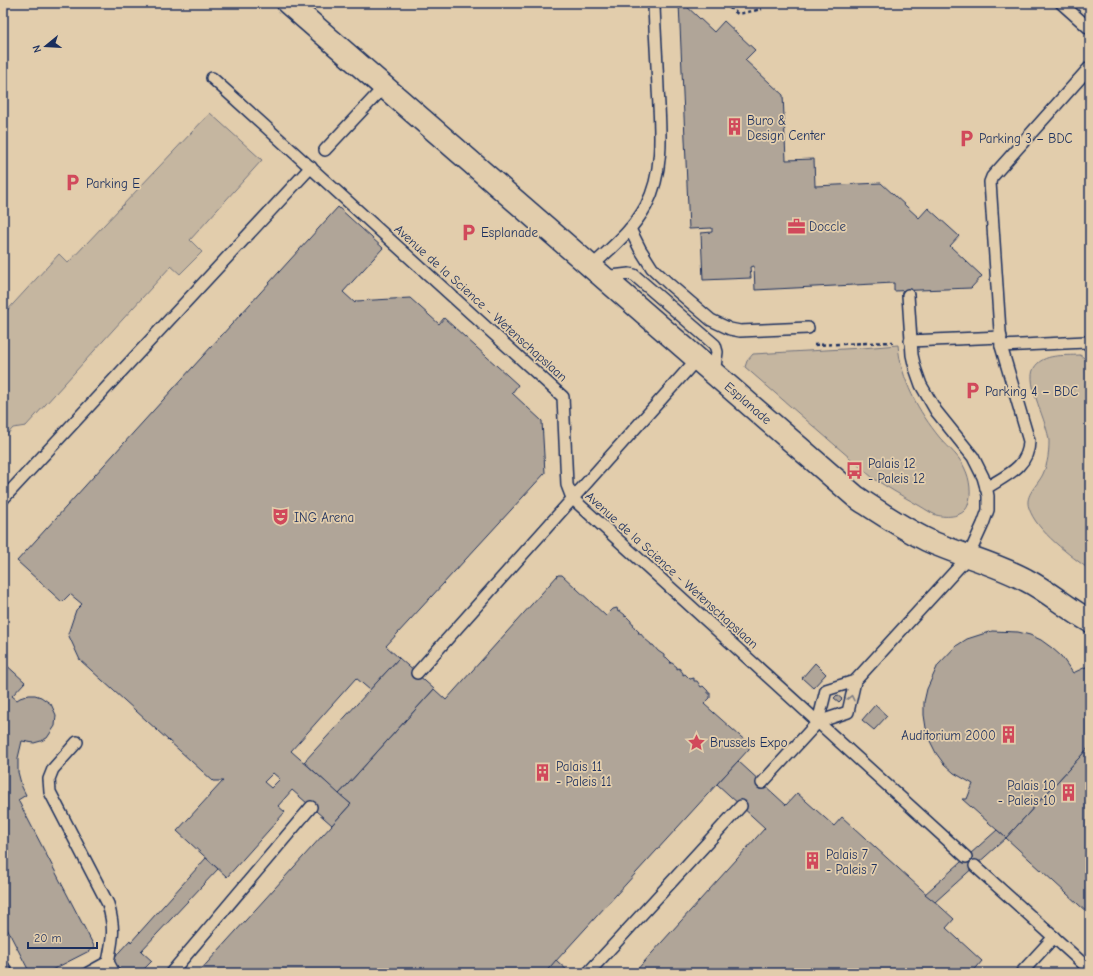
<svg xmlns="http://www.w3.org/2000/svg" width="1093" height="976" viewBox="0 0 1093 976" font-family="'Comic Neue',sans-serif">
<style>
.green{fill:#c5b6a0;stroke:#70727f}
.building{fill:#b0a598;stroke:#1b2f5e;fill-rule:evenodd}
.lines{fill:none;stroke-linecap:round;stroke-linejoin:round}
.service-casing{stroke:#1b2f5e;stroke-width:14}
.tertiary-casing{stroke:#1b2f5e;stroke-width:25}
.path{stroke:#1b2f5e;stroke-width:2.5;stroke-dasharray:4 3;stroke-linecap:butt}
.service{stroke:#e2cdac;stroke-width:11}
.tertiary{stroke:#e2cdac;stroke-width:22}
.oneway{stroke:#7e7e85}
.labels{text-anchor:middle;dominant-baseline:central;stroke-width:3.5;stroke-linejoin:round;paint-order:stroke}
.poi-label{font-size:13px;fill:#1b2f5e;stroke:#e2cdac;text-anchor:start}
.street-label{font-size:13px;fill:#1b2f5e;stroke:#e2cdac}
</style>
<rect width="100%" height="100%" fill="#e2cdac"/>
<filter id="ink" filterUnits="userSpaceOnUse"><feTurbulence type="fractalNoise" baseFrequency=".025" numOctaves="2"/><feDisplacementMap in="SourceGraphic" scale="8" xChannelSelector="R" yChannelSelector="G"/><feConvolveMatrix kernelMatrix="1 2 1 2 8 2 1 2 1" color-interpolation-filters="sRGB"/></filter>
<g filter="url(#ink)">
<!-- green -->
<g class="green">
<polygon points="210,113 262,160 190,240 202,252 180,274 171,266 26,426 13,428 3,439 3,315 59,254 68,263"/>
<path d="M898,345c3,35 20,66 42,93 9,10 20,19 25,31 5,10 7,26 3,36 -4,12 -21,13 -32,10 -5,-2 -11,-6 -16,-9 -16,-9 -32,-18 -47,-28l-128,-111 2,-6 6,-7 109,-6z"/>
<path d="M1080,355l10,7v208c-19,-14 -54,-39 -61,-62 -5,-13 9,-23 14,-34 5,-11 6,-22 6,-33 -1,-18 -24,-58 -15,-73 9,-15 30,-12 46,-13z"/>
</g>
<!-- building -->
<g class="building">
<polygon points="679,3 683,3 714,32 724,21 755,50 745,60 783,95 786,160 814,159 815,186 881,183 919,218 928,208 959,236 950,246 982,276 971,288 894,291 894,283 755,290 754,266 750,267 751,278 703,280 701,233 712,232 712,228 689,229"/>
<path d="M338,207l45,41 -40,44 12,11 1,-2 54,-3 29,26 5,-6 74,67 -6,8 30,28 3,52 -159,173 13,12 -29,32 -14,-12 -65,73 60,53 -19,21 -40,-35 -14,16 7,6 -58,65 -50,-46 46,-50h-10l-133,-121 -12,-26 8,-24 6,-6 -12,-10 -8,8 -45,-41zM273,773l7,6 -9,9 -7,-6z"/>
<polygon points="558,575 562,575 606,616 613,609 617,608 618,612 620,611 625,615 625,617 626,616 631,621 631,623 633,623 634,627 639,632 638,633 640,633 645,639 651,644 651,645 653,645 658,651 664,655 664,657 666,657 671,662 670,663 672,663 677,667 677,669 679,668 683,673 683,675 685,674 690,679 694,678 694,681 697,681 701,687 703,686 708,691 708,693 710,693 710,698 704,704 749,744 749,749 717,784 545,973 198,973 351,804 339,794 434,689 446,700"/>
<polygon points="992,631 1018,632 1030,635 1041,640 1052,648 1061,656 1073,673 1088,666 1087,661 1090,664 1090,746 1006,838 962,799 967,799 973,784 954,773 944,764 936,753 930,741 926,728 924,715 924,702 927,689 938,665 956,646 967,639"/>
<polygon points="399,658 434,689 339,794 304,762"/>
<polygon points="3,662 25,682 12,696 17,700 20,698 29,695 35,695 41,697 51,704 56,715 55,726 47,738 41,741 34,743 22,741 18,758 18,772 22,787 26,795 18,800 95,948 46,973 30,973 3,921"/>
<polygon points="815,663 826,674 813,688 802,678"/>
<polygon points="837,695 842,699 839,702 834,698"/>
<polygon points="875,705 887,716 874,730 862,720"/>
<polygon points="1090,746 1090,915 1006,838"/>
<polygon points="738,761 786,805 797,793 834,826 842,817 954,919 946,928 982,961 972,973 634,973 765,828 717,784"/>
<polygon points="997,830 1006,838 935,902 925,894"/>
<polygon points="206,858 218,869 141,951 152,961 143,970 147,973 122,973 110,962 130,940 131,942"/>
<polygon points="556,960 570,973 545,973"/>
</g>
<g class="lines">
<defs>
<g id="service">
<polyline points="1061,3 1090,29"/>
<polyline points="212,78 563,397 567,485 572,498 966,857"/>
<polyline points="325,150 384,87"/>
<polyline points="630,229 640,249 652,268 669,284 711,320 730,329 740,331 808,328"/>
<path d="M591,267c20,-19 42,-37 55,-61 19,-36 14,-79 12,-118 -1,-27 -3,-55 -4,-82"/>
<polyline points="603,277 629,274 634,275 715,345 717,352 714,374"/>
<polyline points="910,341 1001,337"/>
<polyline points="1001,346 1086,342 1090,346"/>
<path d="M986,488c19,-12 43,-21 43,-47l-28,-95 -11,-164 2,-5 98,-110"/>
<polyline points="3,499 311,167"/>
<polyline points="417,673 697,359"/>
<polyline points="818,722 848,712 855,681 968,557 983,524 988,510 988,496 987,491 983,477 973,457 936,411 921,385 915,368 912,355 908,295"/>
<path d="M77,742l-24,27 -4,10 1,13 58,112c7,25 5,33 0,58l6,11"/>
<polyline points="762,783 818,722 826,690 855,681"/>
<polyline points="975,866 1089,969"/>
<polyline points="3,966 7,973"/>
<polyline points="88,973 108,962"/>
<polyline points="171,973 311,807"/>
<polyline points="588,973 741,806"/>
<polyline points="1021,973 1054,937"/>
</g>
<path id="tertiary" d="M288,3l568,494c23,15 46,31 71,43 32,15 68,23 99,40 22,11 42,29 64,41"/>
</defs>
<!-- service casing -->
<use href="#service" class="service-casing"/>
<!-- tertiary casing -->
<use href="#tertiary" class="tertiary-casing"/>
<!-- path -->
<g class="path">
<polyline points="723,3 738,14 762,9"/>
<polyline points="814,345 893,342"/>
</g>
<!-- service -->
<use href="#service" class="service"/>
<!-- tertiary -->
<use href="#tertiary" class="tertiary"/>
</g>
<!-- one-way arrows -->
<defs><path id="oneway-chevron" d="M-2-3.5L2.5 0L-2 3.5" fill="none" stroke-width="1.6" stroke-linecap="round" stroke-linejoin="round"/></defs>
<use class="oneway" href="#oneway-chevron" transform="translate(851 698) rotate(-78)"/>
</g>
<!-- icons -->
<defs>
<symbol id="building-bare" viewBox="-9 -9 18 18"><path d="M-4-6H4V6H1V3H-1V6H-4ZM-2.5-4.3h1.7v1.8h-1.7ZM.8-4.3h1.7v1.8H.8ZM-2.5-1h1.7V.8h-1.7ZM.8-1h1.7V.8H.8Z" fill="#d1495b" stroke="#e2cdac" stroke-width="2.5" paint-order="stroke"/></symbol>
<symbol id="parking-bare" viewBox="-9 -9 18 18"><path d="M-3.5-5.5H1a3.5 3.5 0 0 1 0 7H-1V5.5H-3.5ZM-1-3.4V-.6H.8a1.4 1.4 0 0 0 0-2.8Z" fill="#d1495b" stroke="#e2cdac" stroke-width="2.5" paint-order="stroke"/></symbol>
<symbol id="office-bare" viewBox="-9 -9 18 18"><path d="M-6-3h4V-5.5h4V-3h4V5H-6ZM-1-4.5V-3h2v-1.5ZM-6 0V1H6V0Z" fill="#d1495b" stroke="#e2cdac" stroke-width="2.5" paint-order="stroke"/></symbol>
<symbol id="bus-bare" viewBox="-9 -9 18 18"><path d="M-5-6H5V4H4V6H2V4H-2V6H-4V4H-5ZM-3.5-4V0h7V-4ZM-3.5 1.2v1.5H-2V1.2ZM2 1.2v1.5H3.5V1.2Z" fill="#d1495b" stroke="#e2cdac" stroke-width="2.5" paint-order="stroke"/></symbol>
<symbol id="theatre-bare" viewBox="-9 -9 18 18"><path d="M-5-5.5Q0-4 5-5.5V0Q5 5 0 6Q-5 5-5 0ZM-3.3-2.5H-1v1.5H-3.3ZM1-2.5H3.3v1.5H1ZM-2.8 1Q0 5.5 2.8 1Z" fill="#d1495b" stroke="#e2cdac" stroke-width="2.5" paint-order="stroke"/></symbol>
<symbol id="sight-bare" viewBox="-9 -9 18 18"><path d="M0-6L1.8-2.2L6-1.7L2.9 1.2L3.7 5.4L0 3.3L-3.7 5.4L-2.9 1.2L-6-1.7L-1.8-2.2Z" fill="#d1495b" stroke="#e2cdac" stroke-width="2.5" paint-order="stroke"/></symbol>
</defs>
<g fill-rule="evenodd">
<use href="#building-bare" x="722" y="114" width="25" height="25"/>
<use href="#parking-bare" x="954" y="126" width="25" height="25"/>
<use href="#parking-bare" x="60" y="170" width="25" height="25"/>
<use href="#office-bare" x="784" y="214" width="25" height="25"/>
<use href="#parking-bare" x="456" y="220" width="25" height="25"/>
<use href="#parking-bare" x="960" y="378" width="25" height="25"/>
<use href="#bus-bare" x="842" y="458" width="25" height="25"/>
<use href="#theatre-bare" x="268" y="504" width="25" height="25"/>
<use href="#building-bare" x="996" y="722" width="25" height="25"/>
<use href="#sight-bare" x="684" y="730" width="25" height="25"/>
<use href="#building-bare" x="530" y="760" width="25" height="25"/>
<use href="#building-bare" x="1056" y="780" width="25" height="25"/>
<use href="#building-bare" x="800" y="848" width="25" height="25"/>
</g>
<g class="labels">
<!-- poi labels -->
<g class="poi-label">
<text x="747" y="120">Buro &amp;<tspan x="747" dy="15">Design Center</tspan></text>
<text x="979" y="138">Parking 3 – BDC</text>
<text x="86" y="183">Parking E</text>
<text x="809" y="226">Doccle</text>
<text x="481" y="232">Esplanade</text>
<text x="985" y="391">Parking 4 – BDC</text>
<text x="868" y="463">Palais 12<tspan x="868" dy="15">- Paleis 12</tspan></text>
<text x="294" y="517">ING Arena</text>
<text x="996" y="735" text-anchor="end">Auditorium 2000</text>
<text x="710" y="742">Brussels Expo</text>
<text x="556" y="766">Palais 11<tspan x="556" dy="15">- Paleis 11</tspan></text>
<text x="1056" y="785" text-anchor="end">Palais 10<tspan x="1056" dy="15">- Paleis 10</tspan></text>
<text x="826" y="854">Palais 7<tspan x="826" dy="15">- Paleis 7</tspan></text>
</g>
<!-- street labels -->
<g class="street-label">
<text transform="translate(481 303) rotate(42)">Avenue de la Science - Wetenschapslaan</text>
<text transform="translate(748 403) rotate(41)">Esplanade</text>
<text transform="translate(672 570) rotate(42)">Avenue de la Science - Wetenschapslaan</text>
</g>
</g>
<!-- margin -->
<rect width="1093" height="976" fill="none" stroke="#e2cdac" stroke-width="16"/>
<rect x="8" y="8" width="1077" height="960" fill="none" stroke="#1b2f5e" stroke-width="1.5" filter="url(#ink)"/>
<!-- north arrow -->
<g transform="translate(46 46) rotate(252)" stroke="#e2cdac" stroke-width="3" paint-order="stroke">
<path d="M0-3L7 15L0 10L-7 15Z" fill="#1b2f5e"/>
<text y="-6" font-size="11" font-weight="bold" text-anchor="middle" fill="#1b2f5e">N</text>
</g>
<!-- scale -->
<path d="M28 942v6h69v-6" fill="none" stroke="#1b2f5e" stroke-width="2"/>
<text x="34" y="942" font-size="12" fill="#1b2f5e" stroke="#e2cdac" stroke-width="3" paint-order="stroke">20 m</text>
</svg>
